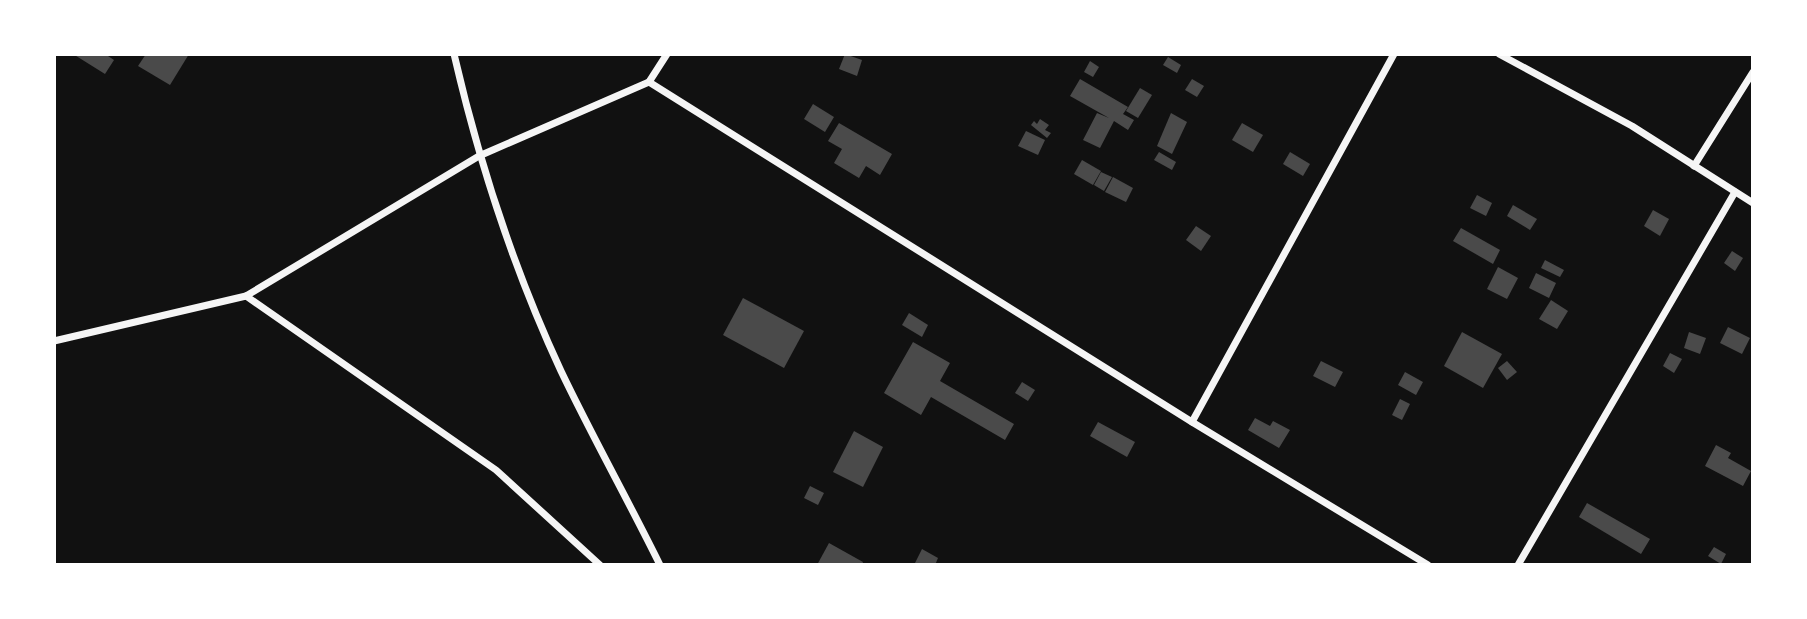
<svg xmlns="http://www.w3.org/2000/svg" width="1807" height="619" viewBox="0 0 1807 619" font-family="Mulish,sans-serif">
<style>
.building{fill:#4a4a4a}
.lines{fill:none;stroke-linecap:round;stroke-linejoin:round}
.minor{stroke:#f5f5f5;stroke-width:7}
</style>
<rect width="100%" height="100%" fill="#111"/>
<!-- building -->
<g class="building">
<polygon points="73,54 105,54 114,60 105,74"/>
<polygon points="146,54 189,54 170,85 138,66"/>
<polygon points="845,54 862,60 857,76 839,69"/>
<polygon points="1168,57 1181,65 1177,73 1163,65"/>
<polygon points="1090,61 1099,67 1093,77 1084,72"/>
<polygon points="1080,79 1128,107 1123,114 1134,120 1128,130 1114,121 1100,148 1083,140 1097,113 1109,118 1070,96"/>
<polygon points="1192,79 1204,86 1197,97 1185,90"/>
<polygon points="1140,88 1152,95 1138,118 1126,111"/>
<polygon points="813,104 834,117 825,132 804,119"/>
<polygon points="1171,113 1187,122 1172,154 1157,146"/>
<polygon points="1040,119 1049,125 1045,130 1051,133 1047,138 1031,125 1034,121 1037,124"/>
<polygon points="839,123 892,154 880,175 866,166 859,178 834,163 842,149 828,141"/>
<polygon points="1242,123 1263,135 1253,152 1232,140"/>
<polygon points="1026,131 1045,140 1038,155 1018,146"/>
<polygon points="1159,152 1176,162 1172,170 1154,160"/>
<polygon points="1290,152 1310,164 1303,176 1283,164"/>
<polygon points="1082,160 1101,171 1093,185 1074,174"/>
<polygon points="1101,172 1112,177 1104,191 1094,185"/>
<polygon points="1113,177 1133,188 1126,202 1105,192"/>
<polygon points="1477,195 1492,203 1486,216 1470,208"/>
<polygon points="1513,205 1537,219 1530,230 1507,216"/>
<polygon points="1653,210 1669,219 1660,236 1644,226"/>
<polygon points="1196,226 1211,236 1201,251 1186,240"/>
<polygon points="1461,228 1500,250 1493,264 1453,241"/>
<polygon points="1732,251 1743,258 1735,271 1724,263"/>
<polygon points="1545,260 1564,270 1560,277 1541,268"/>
<polygon points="1498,267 1518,278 1507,299 1487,289"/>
<polygon points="1536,273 1556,283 1549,298 1529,288"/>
<polygon points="743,298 804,331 784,368 723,335"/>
<polygon points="1551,300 1568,311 1557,329 1539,319"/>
<polygon points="909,313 928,325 922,337 902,325"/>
<polygon points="1728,327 1750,338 1742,354 1720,343"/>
<polygon points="1462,332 1502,354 1483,388 1444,366"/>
<polygon points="1689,332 1706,338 1700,354 1684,348"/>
<polygon points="913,342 950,363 940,381 1014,424 1005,440 931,397 921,415 884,393"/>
<polygon points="1670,353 1682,359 1674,373 1663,366"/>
<polygon points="1321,361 1343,372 1335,387 1313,376"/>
<polygon points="1507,361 1517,372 1507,380 1498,368"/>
<polygon points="1405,372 1423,382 1416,395 1398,385"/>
<polygon points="1022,382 1035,390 1028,401 1015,393"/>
<polygon points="1400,399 1410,404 1402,420 1392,415"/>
<polygon points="1255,418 1270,426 1273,421 1290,430 1279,448 1248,430"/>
<polygon points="1098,422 1135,442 1127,457 1090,436"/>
<polygon points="854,431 883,447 863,487 833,472"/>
<polygon points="1716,445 1731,453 1728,458 1751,471 1743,486 1705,466"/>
<polygon points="810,486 824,493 818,505 804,498"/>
<polygon points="1587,503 1650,539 1641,554 1579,517"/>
<polygon points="829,543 863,562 862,565 817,565"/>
<polygon points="1714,547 1726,554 1721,564 1708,556"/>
<polygon points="922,549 938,558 935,565 914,565"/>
</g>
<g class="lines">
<!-- minor -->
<g class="minor">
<path d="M454,54c25,108 60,216 107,317 31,65 67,129 99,194"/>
<polyline points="1499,54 1632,126 1753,203"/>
<polyline points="649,82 1192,422 1428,565"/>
<polyline points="1694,166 1753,72"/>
<polyline points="246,296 496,470 600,565"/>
<polyline points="54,341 246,296 479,156 649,82 667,54"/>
<polyline points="1192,422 1394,54"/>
<polyline points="1518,565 1735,192"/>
</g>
</g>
<!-- border -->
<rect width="1807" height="619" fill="none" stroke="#ffffff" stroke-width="112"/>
</svg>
